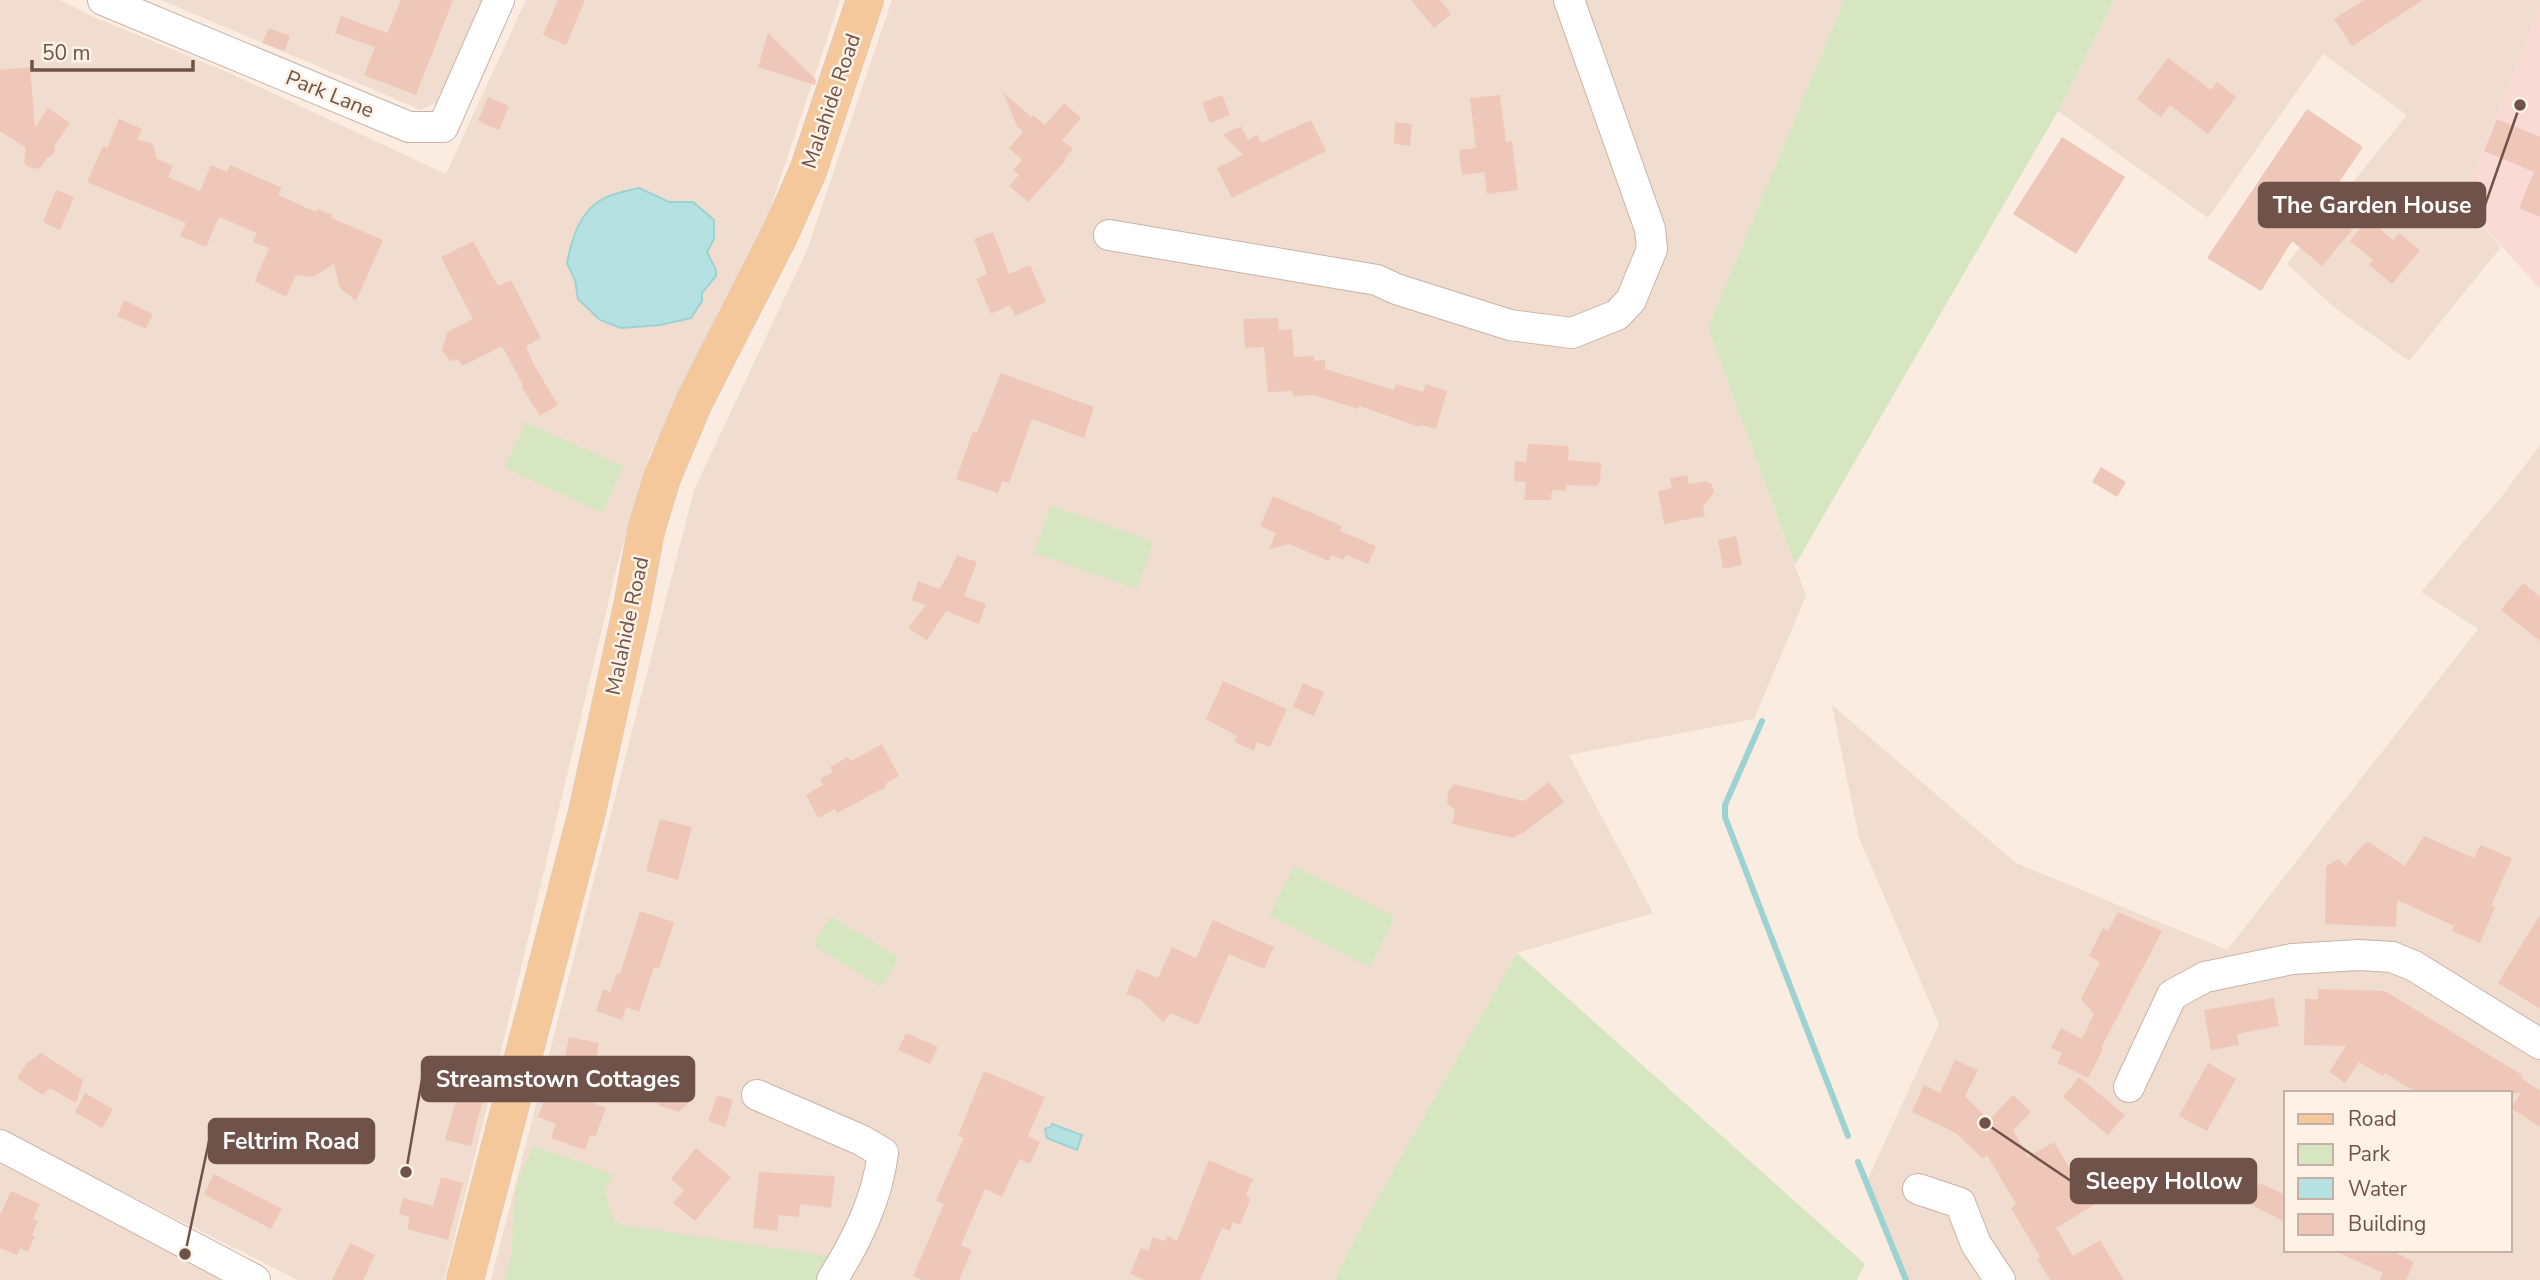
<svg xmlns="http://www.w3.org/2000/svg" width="2540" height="1280" viewBox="0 0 2540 1280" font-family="'Nunito Sans',sans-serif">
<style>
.residential{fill:#f1ddcf;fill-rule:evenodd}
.commercial{fill:#fadad4}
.green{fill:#d5e6c0}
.water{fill:#b6e1e2;stroke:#9dd2d3;stroke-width:2}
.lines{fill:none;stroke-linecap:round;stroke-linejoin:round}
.stream{stroke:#9dd2d3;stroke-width:6}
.building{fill:#eec7b9}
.minor-casing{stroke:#c9b3a8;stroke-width:32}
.major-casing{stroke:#d4cbc8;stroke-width:38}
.minor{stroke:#fff;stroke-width:30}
.major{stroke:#f5c89c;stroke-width:37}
.labels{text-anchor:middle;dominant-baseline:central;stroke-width:5;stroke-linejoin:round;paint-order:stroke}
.street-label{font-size:21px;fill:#6f5249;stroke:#fef1e5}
.leader{fill:none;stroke:#6f5249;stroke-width:2.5}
.callout-dot{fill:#6f5249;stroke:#fef1e5;stroke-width:2.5}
.callout{fill:#6f5249;stroke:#6f5249;stroke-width:2.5}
.callout-label{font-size:23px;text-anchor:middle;font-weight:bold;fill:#fff}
</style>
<rect width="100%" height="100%" fill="#faece0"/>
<!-- residential -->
<g class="residential">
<polygon points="0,0 60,0 96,18 227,72 446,174 526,0 840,0 761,236 649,456 619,558 507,1026 444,1280 298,1280 0,1130"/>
<polygon points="161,0 482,0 437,102 421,110"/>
<polygon points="892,0 1844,0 1708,328 1806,596 1754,719 1569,755 1653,913 1517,953 1360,1229 1334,1280 491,1280 694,490 807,250"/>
<polygon points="2114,0 2540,0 2540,7 2462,202 2501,247 2409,361 2335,308 2287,264 2407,115 2323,54 2208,218 2058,111"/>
<path d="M2540,445v835h-636l-38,-97 73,-159 -80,-186 -27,-133 184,158 211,87 251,-321 -57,-37 81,-96zM2286,1093h224v157h-224z"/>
<polygon points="0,1158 237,1280 0,1280"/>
</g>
<!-- commercial -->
<polygon class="commercial" points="2540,7 2540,289 2462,202"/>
<!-- green -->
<g class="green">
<polygon points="1844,0 2114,0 2058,111 1795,565 1708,328"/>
<polygon points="526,422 623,467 602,513 504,467"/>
<polygon points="1051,505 1153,542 1137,589 1034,553"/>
<polygon points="1294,866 1395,917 1370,967 1269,916"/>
<polygon points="831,916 899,958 881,987 813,945"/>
<polygon points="1517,953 1865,1264 1857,1280 1334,1280 1360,1229"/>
<polygon points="533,1146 602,1170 613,1177 604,1188 613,1220 623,1225 828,1256 815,1280 504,1280 511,1256 516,1184"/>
</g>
<!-- water -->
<g class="water">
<path d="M639,188l30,14h24l21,18v19l-7,13 9,18v6l-14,17v8l-11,17 -31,7 -39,3 -21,-8 -22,-21 -3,-19 -8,-17c4,-22 13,-51 34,-63 12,-7 26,-9 38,-12z"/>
<polygon points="1052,1124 1082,1135 1077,1150 1047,1138 1045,1129 1051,1127"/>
</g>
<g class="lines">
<!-- stream -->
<g class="stream">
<polyline points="1762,721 1725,805 1725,817 1848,1136"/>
<polyline points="1858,1162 1906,1280"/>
</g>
</g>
<!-- building -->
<g class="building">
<polygon points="401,0 453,0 416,95 364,75 375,47 335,33 341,16 387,33"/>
<polygon points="558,0 585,0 566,45 543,35"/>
<polygon points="1411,0 1440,0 1451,14 1434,28"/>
<polygon points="2364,0 2423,0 2352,46 2334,19"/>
<polygon points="269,28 290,36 284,51 262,43"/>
<polygon points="768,33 816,80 815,85 758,67"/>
<polygon points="2168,58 2211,90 2217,82 2236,97 2208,134 2170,105 2161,117 2137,99"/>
<polygon points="30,67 35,127 48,108 70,123 55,145 54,154 47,158 41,167 35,169 27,166 24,162 26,148 0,131 0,70"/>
<polygon points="1003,92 1031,117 1033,115 1045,125 1064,103 1081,118 1062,140 1073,149 1065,158 1066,160 1028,202 1009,186 1019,175 1013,170 1022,160 1009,148 1023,132 1017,126"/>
<polygon points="1222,95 1230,115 1210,123 1202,103"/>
<polygon points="1500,95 1506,142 1512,141 1518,190 1487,194 1484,172 1462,175 1459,150 1476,148 1470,98"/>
<polygon points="488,97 509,106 499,130 478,121"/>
<polygon points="2307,109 2363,147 2323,206 2352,230 2322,266 2292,241 2261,291 2207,258"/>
<polygon points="119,119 142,129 137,140 151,143 154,147 156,158 173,166 168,177 200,191 211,165 227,172 230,165 282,188 278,195 316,212 318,209 332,215 331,218 383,240 356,301 340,288 334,264 313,277 296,275 286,297 255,281 269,248 253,242 257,233 219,217 206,247 180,236 186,223 87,182 103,146 107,148"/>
<polygon points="2497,119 2540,137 2540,217 2519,208 2534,172 2484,151"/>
<polygon points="1311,120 1326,151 1232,198 1217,168 1243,155 1223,135 1241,126 1248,140 1257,135 1261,143"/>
<polygon points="1395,122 1412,124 1410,146 1394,144"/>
<polygon points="2062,137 2125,177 2076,254 2013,214"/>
<polygon points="56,190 74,197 60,230 43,222"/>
<polygon points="2368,219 2393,240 2399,233 2420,250 2392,284 2369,265 2373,260 2350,241"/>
<polygon points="993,232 1009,274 1030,265 1046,302 1015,316 1010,305 991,314 976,279 987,274 974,239"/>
<polygon points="473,241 498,286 511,280 541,338 526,346 533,363 558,405 540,416 521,386 523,385 502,346 462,366 459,360 450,361 442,351 447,332 473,319 441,257"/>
<polygon points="124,300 153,314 146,329 117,316"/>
<polygon points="1278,318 1279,330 1292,329 1294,357 1314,356 1314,361 1325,360 1325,369 1394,390 1396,384 1423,392 1426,384 1447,391 1436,429 1421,425 1420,427 1359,406 1358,409 1314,395 1293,396 1292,391 1268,392 1264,347 1245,348 1243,319"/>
<polygon points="1001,373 1094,407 1084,438 1032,419 1009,483 1002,481 998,493 956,479 973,431 977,433"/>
<polygon points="1528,444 1569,446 1568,460 1601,463 1600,483 1598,483 1598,486 1566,485 1566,491 1552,490 1551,500 1524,500 1526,482 1514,481 1515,461 1526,462"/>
<polygon points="2101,467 2126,482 2117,497 2092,482"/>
<polygon points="1687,475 1689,484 1706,481 1712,484 1714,492 1703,507 1705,516 1664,524 1658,491 1672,488 1670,478"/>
<polygon points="1273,496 1342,526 1340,531 1376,546 1368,564 1346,555 1344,560 1331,555 1329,561 1289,544 1269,549 1276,533 1260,526"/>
<polygon points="1736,536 1742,565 1723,569 1718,540"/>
<polygon points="957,555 977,562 964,596 986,604 979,624 946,611 927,640 908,628 926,605 912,600 918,581 939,589 947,577"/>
<polygon points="2523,583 2540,597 2540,641 2501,610"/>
<polygon points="1223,681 1287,709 1270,747 1257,742 1254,751 1234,742 1237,736 1206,719"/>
<polygon points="1303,683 1324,692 1314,716 1293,707"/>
<polygon points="882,744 899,776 885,784 886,787 837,813 835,809 818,818 806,795 823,785 820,779 833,772 830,767 848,757 851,761"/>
<polygon points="1549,782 1564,802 1523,833 1513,838 1452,824 1455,810 1447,804 1448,792 1454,784 1524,801"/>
<polygon points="660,819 692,827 678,880 646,871"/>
<polygon points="2424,836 2474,858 2480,845 2512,858 2491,906 2495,907 2480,943 2452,931 2454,926 2397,900 2396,927 2325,924 2326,866 2339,859 2345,866 2362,846 2368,842 2405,866"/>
<polygon points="640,911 674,922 659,969 654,967 639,1012 626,1007 622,1020 596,1011 603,989 610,992 617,973 620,974"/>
<polygon points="2118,912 2162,931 2101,1048 2103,1049 2088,1078 2057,1063 2062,1053 2051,1048 2061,1028 2082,1039 2094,1014 2081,999 2100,962 2089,956 2103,928 2108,931"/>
<polygon points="2540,915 2540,1009 2498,983"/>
<polygon points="1213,920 1274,947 1264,969 1229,954 1198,1025 1171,1013 1163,1022 1141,1000 1126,994 1137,969 1158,978 1172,947 1196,958"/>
<polygon points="2318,989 2385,991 2522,1075 2521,1078 2540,1091 2540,1127 2511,1108 2521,1093 2417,1093 2385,1073 2383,1076 2359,1062 2345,1083 2329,1072 2346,1046 2304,1045 2305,999 2318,999"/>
<polygon points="2274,998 2279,1026 2237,1034 2239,1045 2211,1050 2204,1010"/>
<polygon points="906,1033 938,1047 930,1064 898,1050"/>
<polygon points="569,1037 599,1043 588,1101 606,1108 595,1137 590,1136 585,1150 551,1138 556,1124 538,1117 547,1092 557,1096"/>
<polygon points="41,1053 83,1080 76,1103 50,1088 42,1095 17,1078 27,1063"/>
<polygon points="1955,1060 1978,1070 1965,1096 1989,1120 2013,1095 2031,1112 2013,1130 2028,1157 2054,1142 2080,1186 2090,1180 2102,1200 2056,1228 2073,1256 2100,1240 2124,1280 2050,1280 2037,1258 2040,1257 2011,1208 2016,1204 1987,1155 1983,1159 1956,1133 1912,1112 1924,1085 1940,1093"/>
<polygon points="2208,1063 2236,1079 2207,1131 2179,1116"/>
<polygon points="984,1071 1045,1097 1028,1136 1040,1142 1030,1164 1019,1159 1002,1197 985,1189 961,1245 972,1250 959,1280 922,1280 913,1276 944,1204 936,1200 964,1138 958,1136"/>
<polygon points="669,1076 686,1088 691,1101 678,1112 658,1105 656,1098 658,1088"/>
<polygon points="2079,1077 2125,1115 2108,1135 2063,1097"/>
<polygon points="458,1092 483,1099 471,1146 445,1140"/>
<polygon points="85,1093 113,1109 102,1128 75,1112"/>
<polygon points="717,1095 733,1100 725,1127 708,1121"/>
<polygon points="696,1148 731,1177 695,1221 673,1203 684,1190 671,1179"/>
<polygon points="1209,1160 1253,1179 1246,1194 1250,1200 1240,1225 1233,1222 1230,1231 1222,1228 1200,1280 1144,1280 1130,1274 1141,1248 1148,1251 1153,1237 1165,1241 1167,1236 1177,1241"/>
<polygon points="759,1172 835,1176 831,1208 800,1204 799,1217 779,1215 777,1231 753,1228"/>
<polygon points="214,1174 282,1209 271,1229 204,1194"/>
<polygon points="441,1177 463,1183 448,1240 407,1229 410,1217 399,1214 403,1198 433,1206"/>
<polygon points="2259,1183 2286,1195 2286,1222 2249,1204"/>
<polygon points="11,1191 40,1204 33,1219 38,1221 32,1235 35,1236 28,1252 20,1248 17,1255 0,1248 0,1215"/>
<polygon points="350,1243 375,1255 363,1280 332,1280"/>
<polygon points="2333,1250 2390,1250 2414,1262 2406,1280 2379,1280 2383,1273"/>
</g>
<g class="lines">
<defs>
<g id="minor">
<polyline points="103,0 409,127 443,127 499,0"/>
<polyline points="1109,235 1377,280 1396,289 1510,325 1572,333 1617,315 1631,300 1652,249 1650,229 1569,0"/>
<polyline points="2129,1087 2172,995 2205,977 2292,959 2359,955 2392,957 2414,966 2540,1044"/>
<path d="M757,1095l104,45 22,13c-6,47 -26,87 -51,127"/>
<polyline points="0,1145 255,1280"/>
<polyline points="1918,1189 1960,1203 1976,1244 2000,1280"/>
</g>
<polyline id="major" points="465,1280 587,812 632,606 646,531 662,478 694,402 779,236 808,171 865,0"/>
</defs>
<!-- minor casing -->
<use href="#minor" class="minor-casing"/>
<!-- major casing -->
<use href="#major" class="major-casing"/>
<!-- minor -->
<use href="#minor" class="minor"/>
<!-- major -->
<use href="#major" class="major"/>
</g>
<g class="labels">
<!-- street labels -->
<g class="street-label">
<text transform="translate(330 94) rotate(22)">Park Lane</text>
<text transform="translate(831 101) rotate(-71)">Malahide Road</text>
<text transform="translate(627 626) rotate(-78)">Malahide Road</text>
</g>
</g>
<!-- callouts -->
<path class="leader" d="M2520 105L2485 205M406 1172L422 1079M185 1254L209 1141M1985 1123L2071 1181"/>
<g class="callout-dot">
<circle cx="2520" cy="105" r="7"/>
<circle cx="406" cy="1172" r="7"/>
<circle cx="185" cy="1254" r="7"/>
<circle cx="1985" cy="1123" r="7"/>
</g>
<g class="callout">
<rect x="2259" y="183" width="226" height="44" rx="7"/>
<rect x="422" y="1057" width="272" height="44" rx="7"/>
<rect x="209" y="1119" width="165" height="44" rx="7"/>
<rect x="2071" y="1159" width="185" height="44" rx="7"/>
</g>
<g class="callout-label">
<text x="2372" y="213">The Garden House</text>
<text x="558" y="1087">Streamstown Cottages</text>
<text x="291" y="1149">Feltrim Road</text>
<text x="2164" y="1189">Sleepy Hollow</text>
</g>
<!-- legend -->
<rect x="2284" y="1091" width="228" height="161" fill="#fef1e5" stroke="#c5b1a7" stroke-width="2"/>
<rect x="2298" y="1114" width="35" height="10" fill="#f5c89c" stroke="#c5b1a7" stroke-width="2"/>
<text x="2348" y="1126" font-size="21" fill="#6f5249">Road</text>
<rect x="2298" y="1144" width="35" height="21" fill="#d5e6c0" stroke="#c5b1a7" stroke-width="2"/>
<text x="2348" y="1161" font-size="21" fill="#6f5249">Park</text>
<rect x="2298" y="1178" width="35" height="21" fill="#b6e1e2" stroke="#c5b1a7" stroke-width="2"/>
<text x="2348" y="1196" font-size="21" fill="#6f5249">Water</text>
<rect x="2298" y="1214" width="35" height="21" fill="#eec7b9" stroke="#c5b1a7" stroke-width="2"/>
<text x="2348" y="1231" font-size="21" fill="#6f5249">Building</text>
<!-- scale -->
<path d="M32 60v10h161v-10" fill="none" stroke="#6f5249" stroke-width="3.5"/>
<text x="42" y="60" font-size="21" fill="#6f5249" stroke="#fef1e5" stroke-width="5" paint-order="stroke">50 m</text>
</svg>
